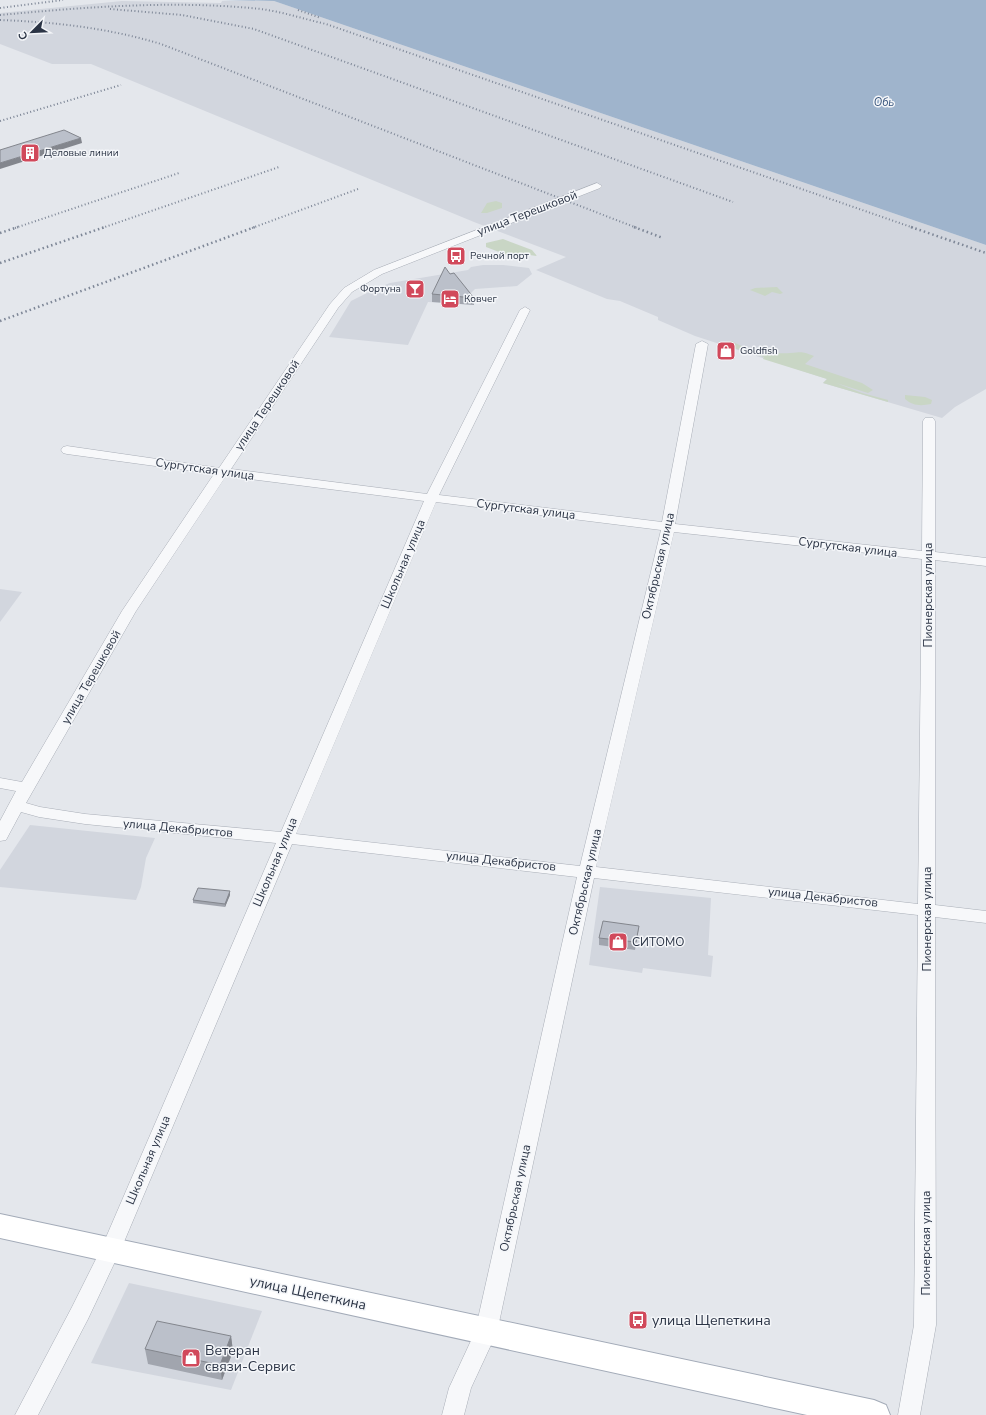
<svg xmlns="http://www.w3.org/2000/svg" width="986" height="1415" viewBox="0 0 986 1415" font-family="'Nunito Sans',sans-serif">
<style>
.built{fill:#d2d6de}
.green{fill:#c9d6c5}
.water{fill:#9fb4cc}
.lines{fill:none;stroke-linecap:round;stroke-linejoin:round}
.minor-casing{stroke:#a9aeb7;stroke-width:1}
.primary-casing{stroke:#a3abb8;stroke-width:2}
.minor{fill:#f7f8fa;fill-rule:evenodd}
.primary{fill:#fff;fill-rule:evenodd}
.rail-far1{stroke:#7d8696;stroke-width:2;stroke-dasharray:1 2.5;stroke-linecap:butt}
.rail{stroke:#7d8696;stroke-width:2.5;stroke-dasharray:1.5 3;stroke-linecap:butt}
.wall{fill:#a1a5ae}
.shaded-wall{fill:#83868d}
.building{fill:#bbc0ca;stroke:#83868d}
.labels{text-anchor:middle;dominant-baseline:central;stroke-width:3;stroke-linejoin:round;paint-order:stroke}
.far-poi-label{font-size:10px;fill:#2b3445;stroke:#f4f6f9;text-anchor:start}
.far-water-label{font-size:11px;font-style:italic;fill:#34527a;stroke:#f4f6f9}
.street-label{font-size:12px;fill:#2b3445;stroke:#f4f6f9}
.poi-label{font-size:12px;fill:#2b3445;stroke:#f4f6f9;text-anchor:start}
.near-street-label{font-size:14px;fill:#2b3445;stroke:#f4f6f9}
.near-poi-label{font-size:14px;fill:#2b3445;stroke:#f4f6f9;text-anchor:start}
</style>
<rect width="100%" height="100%" fill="#e4e7ec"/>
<!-- built -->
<g class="built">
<polygon points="122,1 221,3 222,1 274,1 986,245 986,389 955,407 942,418 823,383 827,379 695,336 658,320 658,317 620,301 607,299 536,270 566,257 474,222 91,64 52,64 0,44 0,13"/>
<polygon points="483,265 503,265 529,268 532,274 517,286 475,289 469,295 465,304 428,302 408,345 329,337 351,301 377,288 390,283 468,270 471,267"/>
<polygon points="0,589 22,592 0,622"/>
<polygon points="30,825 155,838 146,858 141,887 136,900 0,887 0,870"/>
<polygon points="600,887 711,898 708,955 713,956 711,977 643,968 642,973 589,965"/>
<polygon points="129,1283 262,1311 231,1390 91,1363"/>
</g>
<!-- green -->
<g class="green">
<polygon points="496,201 502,203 502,208 487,213 481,213 487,203"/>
<polygon points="503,239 532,250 537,256 523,254 507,255 486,247 486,243"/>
<polygon points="777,287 783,293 780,294 772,292 765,296 750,290 755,288"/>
<path d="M732,341c15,10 41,13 58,12 13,-1 11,-2 24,3l-9,8 57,19 11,7 -5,3 -32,-10 26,10 26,7v2l-65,-19 4,-4 -64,-20 1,-2 -41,-12 1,-3z"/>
<path d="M905,395l20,2 7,3 -1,4c-10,2 -18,2 -26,-5z"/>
</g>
<!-- water -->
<polygon class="water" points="221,0 986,0 986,245 274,1"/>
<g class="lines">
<defs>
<path id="minor" d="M597,183l5,3 -2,2 -218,86 -30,18 -14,16 -107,161 196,25 93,-184 5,-3 5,3 -91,185 223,27 34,-178 6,-3 6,3 -33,180 247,27 1,-130 2,-3h8l2,3v131l51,6v8l-51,-6v345l51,6v12l-51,-6 1,408 -16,90h-22l16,-90 4,-410 -324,-37 -97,454 -26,56 -7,27h-22l7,-27 26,-56 102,-455 -285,-33 -171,405 -33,70 -50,96h-23l57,-108 29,-58 175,-406 -191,-19 -46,-7 -18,-5 -15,28 -6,1v-20l16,-30 -16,-3v-10l22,4 100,-171 92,-137 -147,-20 -4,-1 -2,-3 2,-3 4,-1 152,22 111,-164 14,-16 30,-18zM226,476l198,25 -143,331 -196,-18 -45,-7 -14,-4 110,-192zM436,502l225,28 -81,336 -284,-32zM674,532l248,27 -4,345 -322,-37z"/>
<polygon id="primary" points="0,1214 874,1400 886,1405 890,1415 807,1415 0,1238"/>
</defs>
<!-- minor casing -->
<use href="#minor" class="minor-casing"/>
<!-- primary casing -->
<use href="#primary" class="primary-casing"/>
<!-- minor -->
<use href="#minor" class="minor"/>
<!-- primary -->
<use href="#primary" class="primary"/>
<!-- rail-far1 -->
<g class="rail-far1">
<polyline points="0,8 63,0"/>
<polyline points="110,9 182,15 254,29 733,202"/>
<polyline points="298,10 321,18"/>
<path d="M0,15c86,-8 175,-15 261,-6 22,3 43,10 65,15l588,204"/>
<path d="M0,20c55,2 108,8 161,24l476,184"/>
<polyline points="0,121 121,85"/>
<polyline points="15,228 179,173"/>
<polyline points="102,228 279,167"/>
<polyline points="252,228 358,189"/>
</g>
<!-- rail -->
<g class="rail">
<polyline points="634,227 663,238"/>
<polyline points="911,227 986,253"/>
<polyline points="0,233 18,227"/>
<polyline points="0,263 105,227"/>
<polyline points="0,321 255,227"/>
</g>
</g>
<!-- wall -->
<g class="wall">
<polygon points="450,274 474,298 474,305 432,302 432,294"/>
<polygon points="230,895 225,907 193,903 193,900"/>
<polygon points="639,926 638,933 635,950 599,945 599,938"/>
<polygon points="231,1336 233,1351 222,1380 148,1364 145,1349"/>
</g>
<!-- shaded-wall -->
<g class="shaded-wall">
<polygon points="81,138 82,143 0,169 0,163"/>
<polygon points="230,891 230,895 225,907 225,904"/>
<polygon points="231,1336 233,1351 222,1380 220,1365"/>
</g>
<!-- building -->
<g class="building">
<polygon points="64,130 81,138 0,163 0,150"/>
<polygon points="445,267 450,274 454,273 474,298 432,294"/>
<polygon points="198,888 230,891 225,904 193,900"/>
<polygon points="603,921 639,926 636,942 599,938"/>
<polygon points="157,1321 231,1336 220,1365 145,1349"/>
</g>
<!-- icons -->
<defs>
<symbol id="building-square" viewBox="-11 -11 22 22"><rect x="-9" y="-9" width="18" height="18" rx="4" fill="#d1495b" stroke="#f4f6f9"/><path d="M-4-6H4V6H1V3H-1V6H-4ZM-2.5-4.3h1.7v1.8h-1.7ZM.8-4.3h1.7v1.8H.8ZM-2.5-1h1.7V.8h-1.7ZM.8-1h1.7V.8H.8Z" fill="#fff"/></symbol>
<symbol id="bus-square" viewBox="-11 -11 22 22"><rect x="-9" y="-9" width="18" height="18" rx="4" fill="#d1495b" stroke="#f4f6f9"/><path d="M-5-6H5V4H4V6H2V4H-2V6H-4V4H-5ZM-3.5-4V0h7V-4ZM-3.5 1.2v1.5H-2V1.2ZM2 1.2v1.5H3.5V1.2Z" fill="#fff"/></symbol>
<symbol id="bar-square" viewBox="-11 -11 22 22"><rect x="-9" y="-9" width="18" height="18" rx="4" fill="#d1495b" stroke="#f4f6f9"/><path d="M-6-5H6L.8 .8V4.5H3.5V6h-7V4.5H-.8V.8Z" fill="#fff"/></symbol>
<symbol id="hotel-square" viewBox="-11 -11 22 22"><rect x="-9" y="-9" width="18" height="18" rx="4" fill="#d1495b" stroke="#f4f6f9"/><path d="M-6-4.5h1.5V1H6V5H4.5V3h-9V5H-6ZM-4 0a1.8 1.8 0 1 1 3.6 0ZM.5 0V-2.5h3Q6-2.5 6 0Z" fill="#fff"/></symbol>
<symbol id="shop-square" viewBox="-11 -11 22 22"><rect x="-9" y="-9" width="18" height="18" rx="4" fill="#d1495b" stroke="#f4f6f9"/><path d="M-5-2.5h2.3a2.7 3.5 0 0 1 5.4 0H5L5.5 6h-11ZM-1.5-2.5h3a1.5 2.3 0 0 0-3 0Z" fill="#fff"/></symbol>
</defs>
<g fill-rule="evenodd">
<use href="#building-square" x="19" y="142" width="22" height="22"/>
<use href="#bus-square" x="445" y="245" width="22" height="22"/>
<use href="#bar-square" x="404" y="278" width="22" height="22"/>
<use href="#hotel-square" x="439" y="288" width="22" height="22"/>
<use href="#shop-square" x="715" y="340" width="22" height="22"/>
<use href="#shop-square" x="607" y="931" width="22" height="22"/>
<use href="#bus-square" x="627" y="1309" width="22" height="22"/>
<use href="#shop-square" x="180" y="1347" width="22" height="22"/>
</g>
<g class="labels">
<!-- far-poi labels -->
<g class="far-poi-label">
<text x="44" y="153">Деловые линии</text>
<text x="470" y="256">Речной порт</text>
<text x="401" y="289" text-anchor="end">Фортуна</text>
<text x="464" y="299">Ковчег</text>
<text x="740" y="351">Goldfish</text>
</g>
<!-- far-water labels -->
<g class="far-water-label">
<text x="884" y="102">Обь</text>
</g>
<!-- street labels -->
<g class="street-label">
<text transform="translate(527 213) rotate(-21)">улица Терешковой</text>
<text transform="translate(267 405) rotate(-56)">улица Терешковой</text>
<text transform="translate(205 469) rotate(8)">Сургутская улица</text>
<text transform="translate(526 509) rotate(7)">Сургутская улица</text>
<text transform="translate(848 547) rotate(7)">Сургутская улица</text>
<text transform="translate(403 564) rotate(-67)">Школьная улица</text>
<text transform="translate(658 566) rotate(-77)">Октябрьская улица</text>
<text transform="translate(928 595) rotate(-90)">Пионерская улица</text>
<text transform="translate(91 677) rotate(-60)">улица Терешковой</text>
<text transform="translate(178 828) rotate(5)">улица Декабристов</text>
<text transform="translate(501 861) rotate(6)">улица Декабристов</text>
<text transform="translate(275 862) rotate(-67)">Школьная улица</text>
<text transform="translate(585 882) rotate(-77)">Октябрьская улица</text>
<text transform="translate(823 897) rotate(6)">улица Декабристов</text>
<text transform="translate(927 919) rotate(-90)">Пионерская улица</text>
<text transform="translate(148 1160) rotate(-67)">Школьная улица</text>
<text transform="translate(515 1198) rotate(-78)">Октябрьская улица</text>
<text transform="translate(926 1243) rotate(-90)">Пионерская улица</text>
</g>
<!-- poi labels -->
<g class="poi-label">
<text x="632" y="942">СИТОМО</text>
</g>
<!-- near-street labels -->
<g class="near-street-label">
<text transform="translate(308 1293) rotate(12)">улица Щепеткина</text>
</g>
<!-- near-poi labels -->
<g class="near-poi-label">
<text x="652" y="1320">улица Щепеткина</text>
<text x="205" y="1350">Ветеран<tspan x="205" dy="16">связи-Сервис</tspan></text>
</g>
</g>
<!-- north arrow -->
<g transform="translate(32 32) rotate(246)" stroke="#f4f6f9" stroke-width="3" paint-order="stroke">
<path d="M0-3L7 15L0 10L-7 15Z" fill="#2b3445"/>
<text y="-6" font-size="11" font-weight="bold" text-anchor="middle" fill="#2b3445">С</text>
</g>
</svg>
